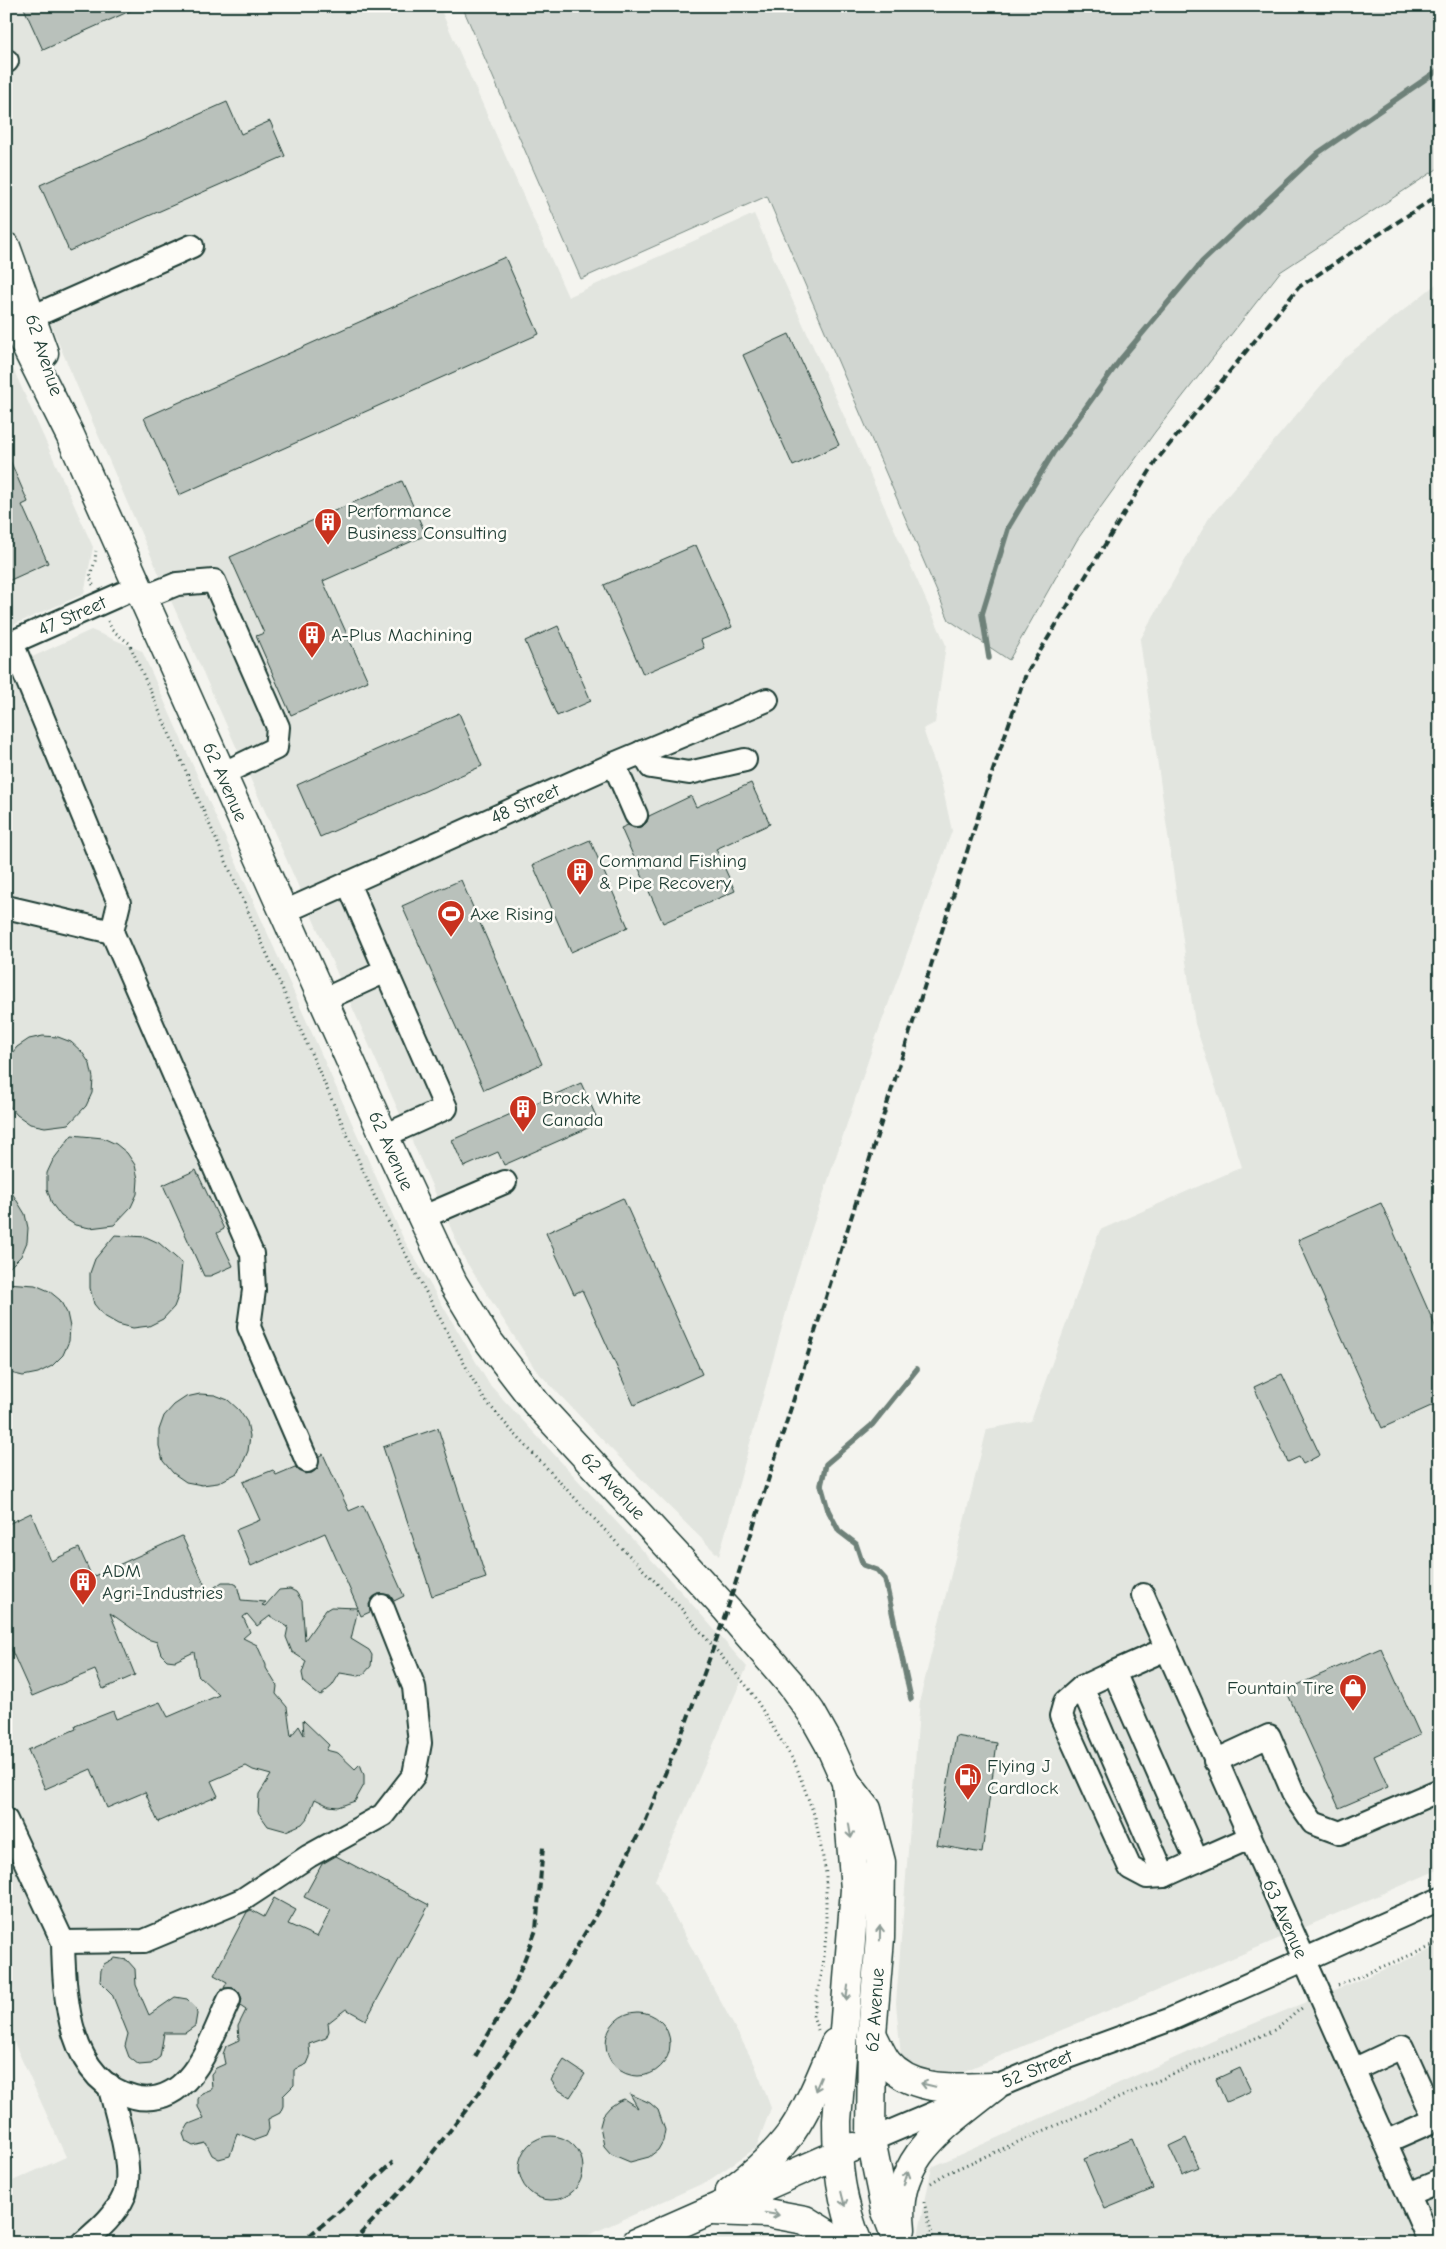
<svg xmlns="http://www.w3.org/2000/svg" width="1446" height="2249" viewBox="0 0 1446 2249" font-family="'Comic Neue',sans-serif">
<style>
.built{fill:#e2e5df}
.green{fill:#d1d6d1;stroke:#788a82}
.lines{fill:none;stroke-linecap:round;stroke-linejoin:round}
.stream{stroke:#6e8179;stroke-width:5.5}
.building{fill:#b9c1bb;stroke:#1f3d34}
.minor-casing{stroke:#1f3d34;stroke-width:26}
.major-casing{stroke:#1f3d34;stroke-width:31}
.path{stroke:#1f3d34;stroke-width:3;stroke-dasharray:1 4;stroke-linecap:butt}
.minor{stroke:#fdfcf7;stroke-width:22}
.major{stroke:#fdfcf7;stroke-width:28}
.rail{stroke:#1f3d34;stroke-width:4;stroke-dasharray:8 4;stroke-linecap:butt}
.oneway{stroke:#8e9c96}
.labels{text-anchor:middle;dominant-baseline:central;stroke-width:5;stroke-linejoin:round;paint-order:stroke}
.street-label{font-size:19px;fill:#1f3d34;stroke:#fdfcf7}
.poi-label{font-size:19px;fill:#1f3d34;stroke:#fdfcf7;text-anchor:start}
</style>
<rect width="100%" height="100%" fill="#f4f4ef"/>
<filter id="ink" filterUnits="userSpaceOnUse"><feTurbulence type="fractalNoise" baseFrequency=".02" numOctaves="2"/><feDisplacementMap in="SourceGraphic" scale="10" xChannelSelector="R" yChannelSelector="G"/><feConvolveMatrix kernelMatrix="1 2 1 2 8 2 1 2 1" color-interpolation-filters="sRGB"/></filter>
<g filter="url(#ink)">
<!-- built -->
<g class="built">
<polygon points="6,6 439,6 568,297 754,214 946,645 935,723 923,729 942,785 952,831 874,1043 796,1276 719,1556 613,1451 535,1369 465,1260 127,502 6,221"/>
<polygon points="1440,281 1440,1869 1266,1944 962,2072 924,2071 901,2057 896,2003 920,1699 987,1429 1031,1421 1100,1230 1242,1167 1195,1024 1140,640 1209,518 1345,357"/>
<polygon points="6,353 93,547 84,594 6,628"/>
<polygon points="91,630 142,651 404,1240 489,1384 684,1595 747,1667 655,1880 755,2065 771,2108 756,2148 708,2181 571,2243 6,2243 6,2184 66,2157 6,2025 6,669"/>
<polygon points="1440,1946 1440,2243 921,2243 918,2236 932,2167 1217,2039"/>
<polygon points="727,2234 798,2236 807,2243 707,2243"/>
</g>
<!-- green -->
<polygon class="green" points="462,6 1440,6 1440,167 1280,272 1155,432 1077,540 1009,660 949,620 767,196 581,279"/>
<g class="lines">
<!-- stream -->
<g class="stream">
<polyline points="989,658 982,614 1009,526 1053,453 1120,360 1202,262 1318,153 1440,69"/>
<polyline points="911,1699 885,1579 877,1570 863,1565 856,1544 839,1531 828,1510 821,1485 826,1464 872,1425 917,1369"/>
</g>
</g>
<!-- building -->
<g class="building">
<polygon points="23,6 141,6 43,50"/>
<polygon points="227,102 241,134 270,121 285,156 69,251 40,185"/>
<polygon points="505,257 539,334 179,495 144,418"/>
<polygon points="789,334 839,445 793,466 743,355"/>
<polygon points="6,451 28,502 22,505 48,563 6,582"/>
<polygon points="402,481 426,535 323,581 368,681 291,715 256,636 264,633 230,557"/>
<polygon points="696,545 732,627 701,640 704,648 643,674 604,585"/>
<polygon points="558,626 591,701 557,716 525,641"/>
<polygon points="459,713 482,766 320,837 297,785"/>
<polygon points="751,783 770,824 716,849 735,891 663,923 621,828 628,825 634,828 642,827 647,822 649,816 691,796 696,807"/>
<polygon points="590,840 628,927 571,952 533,865"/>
<polygon points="461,880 542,1064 484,1090 402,906"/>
<polygon points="43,1036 58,1037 71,1042 82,1052 90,1064 93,1078 92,1093 86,1106 69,1124 45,1127 30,1124 17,1115 6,1102 8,1058 17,1047 29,1039"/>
<polygon points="581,1083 599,1123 504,1165 498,1152 464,1167 452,1140"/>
<polygon points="72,1135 103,1138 116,1144 127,1153 135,1165 138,1179 137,1194 131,1207 114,1225 90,1228 75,1225 61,1216 52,1204 47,1189 47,1173 53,1160"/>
<polygon points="196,1170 224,1229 217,1233 233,1266 210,1276 204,1276 163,1185"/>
<polygon points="6,1183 25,1214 28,1228 27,1242 21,1256 6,1271"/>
<polygon points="623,1198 702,1374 634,1405 582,1290 574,1294 546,1233"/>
<polygon points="1381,1203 1440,1337 1440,1402 1382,1428 1298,1240"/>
<polygon points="115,1235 146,1237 159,1243 182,1263 179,1294 174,1307 163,1319 149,1326 133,1328 118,1324 104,1316 94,1304 90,1288 90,1273 95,1259"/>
<polygon points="6,1283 35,1285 49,1291 60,1300 67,1313 70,1327 69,1341 63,1355 52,1366 38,1373 23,1376 6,1372"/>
<polygon points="1282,1374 1320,1455 1303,1464 1299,1457 1288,1462 1254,1387"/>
<polygon points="200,1394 215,1395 228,1400 239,1410 247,1422 250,1436 248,1451 239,1472 218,1483 202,1485 186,1482 173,1473 163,1461 159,1446 159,1430 164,1416 174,1405 186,1397"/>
<polygon points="438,1428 486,1578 432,1596 383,1447"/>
<polygon points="323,1454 349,1511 363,1505 404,1596 394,1601 390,1595 378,1594 369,1604 370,1612 361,1616 358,1609 351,1639 369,1650 372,1655 371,1666 364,1674 359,1676 340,1673 332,1686 320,1696 304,1683 302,1673 306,1661 292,1652 286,1637 288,1627 270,1616 257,1626 247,1614 243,1617 250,1632 243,1638 257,1645 266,1665 266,1668 277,1686 276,1694 287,1707 291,1736 299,1726 304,1735 303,1720 329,1745 326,1750 338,1753 355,1769 360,1764 364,1775 364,1785 355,1801 338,1807 329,1806 315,1799 308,1817 302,1824 286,1831 268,1826 258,1812 259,1794 271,1775 253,1770 246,1766 211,1781 218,1796 158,1822 145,1792 107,1808 91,1769 45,1789 28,1750 76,1729 75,1726 113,1711 116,1719 160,1702 168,1717 219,1695 198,1675 194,1652 175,1661 167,1660 161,1654 157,1642 147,1639 110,1613 135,1675 103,1689 95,1670 32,1696 6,1638 6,1525 31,1513 51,1561 79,1548 92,1577 182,1536 208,1592 222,1582 231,1582 237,1585 241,1600 266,1602 262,1605 265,1606 279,1590 290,1589 296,1592 302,1601 305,1640 326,1610 331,1607 358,1608 325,1533 251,1566 236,1530 260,1520 243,1482 273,1470 276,1475 295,1467 305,1474 312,1473 318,1468 319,1456"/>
<polygon points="1381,1648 1420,1735 1374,1756 1388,1787 1339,1808 1286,1690"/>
<polygon points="956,1736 997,1743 982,1853 937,1845"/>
<polygon points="336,1856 429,1905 366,2020 346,2009 328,2023 329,2031 326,2038 309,2044 310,2057 307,2064 294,2070 294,2085 283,2096 283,2106 280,2113 268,2119 269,2129 266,2136 255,2140 237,2133 230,2156 219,2159 212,2155 206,2143 193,2146 186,2142 183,2134 189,2124 204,2118 198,2107 198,2099 202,2093 212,2089 211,2074 216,2068 225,2064 223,2054 226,2046 239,2040 238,2026 246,2010 240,2006 242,1999 239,1992 234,1988 224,1988 227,1982 214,1975 247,1912 251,1910 264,1917 274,1898 296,1910 288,1924 317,1937 331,1910 304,1897 322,1864"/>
<polygon points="115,1958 127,1960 135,1969 136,1985 149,2015 175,1997 187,1999 196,2008 197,2014 195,2026 185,2033 164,2033 160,2057 151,2064 139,2065 129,2057 125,2046 128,2034 112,1994 100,1982 101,1970 104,1964"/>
<circle cx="638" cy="2044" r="32"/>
<polygon points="564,2060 585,2074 570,2097 557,2089 551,2080"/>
<polygon points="1240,2068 1251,2091 1226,2102 1216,2079"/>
<polygon points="630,2094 650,2103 658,2110 665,2130 663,2141 658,2150 649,2157 630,2162 611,2154 604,2146 600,2126 603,2115 610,2107 619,2101 624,2099 638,2108"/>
<circle cx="551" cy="2168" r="32"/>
<polygon points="1186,2138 1199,2167 1182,2174 1169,2146"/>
<polygon points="1132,2139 1153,2189 1105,2209 1084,2159"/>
</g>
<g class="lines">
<defs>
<g id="minor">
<polyline points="6,61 7,61"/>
<polyline points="16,324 192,246"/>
<polyline points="142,598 177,584 214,581 278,727 276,748 222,774"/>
<polyline points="12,643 119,903 112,932 252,1254 254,1290 249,1327 307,1461"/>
<polyline points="6,645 137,587"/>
<polyline points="642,752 651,767 689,773 745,760"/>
<polyline points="614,764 636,815"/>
<polyline points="348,883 386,971"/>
<polyline points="6,907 112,932"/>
<polyline points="284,912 614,764 767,700"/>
<polyline points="323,1000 386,971 446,1108 384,1136"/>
<polyline points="421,1218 505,1182"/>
<polyline points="1143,1595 1430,2243"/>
<polyline points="1166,1649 1114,1672 1197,1861 1249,1838"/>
<polyline points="1114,1672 1082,1687 1164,1876 1197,1861"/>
<polyline points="1082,1687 1065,1702 1061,1716 1130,1868 1147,1877 1164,1876"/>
<polyline points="1215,1761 1269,1736 1295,1797 1313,1823 1340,1833 1440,1790"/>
<polyline points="6,1820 63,1942 144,1941 242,1900 309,1856 383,1815 414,1775 420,1743 414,1687 382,1606"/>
<path d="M63,1942c1,54 5,139 71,155 16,4 33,0 46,-11 24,-20 36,-59 49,-86"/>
<polyline points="1353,2070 1402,2047 1435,2120 1385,2142"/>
<polyline points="871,2140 1062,2059 1169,2020 1440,1899"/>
<polyline points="1409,2194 1440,2181"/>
<path d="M83,2243c15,-13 33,-28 41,-47 11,-26 -8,-83 -15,-111"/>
</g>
<g id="major">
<polyline points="6,247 44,353"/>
<polyline points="6,307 70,435 384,1136 453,1283 486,1338 536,1403 727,1610 790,1683 811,1712 829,1744 846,1782 867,1809 881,1862 880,1938 872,2034 871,2140 885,2209 898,2243"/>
<path d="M846,1782l9,107 -18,232c0,43 4,82 21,122"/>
<path d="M872,2034c5,9 9,20 15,28 26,32 71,25 107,25"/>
<path d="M730,2191c22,-16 45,-36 61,-58 19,-28 31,-59 44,-90"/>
<polyline points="712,2211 767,2213 805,2220 842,2243"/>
<path d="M901,2229c-9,-72 44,-102 93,-142"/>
<polyline points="636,2243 854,2147"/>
</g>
</defs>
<!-- minor casing -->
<use href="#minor" class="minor-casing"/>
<!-- major casing -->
<use href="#major" class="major-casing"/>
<!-- path -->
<g class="path">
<polyline points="93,585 90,577 95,561 96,551"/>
<polyline points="108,621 112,630 129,643 374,1195 473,1380 484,1399 511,1430 616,1542 679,1606 750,1690 795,1763 815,1817 826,1873 826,1935 823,1967 813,2016 818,2030"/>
<polyline points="1338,1985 1440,1943"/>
<path d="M931,2183l16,-10 327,-143c12,-7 20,-17 31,-24"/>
<polyline points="924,2202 934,2243"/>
</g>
<!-- minor -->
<use href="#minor" class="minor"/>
<!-- major -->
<use href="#major" class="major"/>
<!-- rail -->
<g class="rail">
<polyline points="475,2057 509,1999 536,1930 543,1847"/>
<polyline points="300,2243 342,2209 393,2162"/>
<polyline points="352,2243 411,2180 474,2100 556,1982 601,1906 646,1820 686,1723 727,1610 990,779 1026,674 1156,461 1299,287 1440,194"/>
</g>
</g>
<!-- one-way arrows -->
<defs><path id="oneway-shaft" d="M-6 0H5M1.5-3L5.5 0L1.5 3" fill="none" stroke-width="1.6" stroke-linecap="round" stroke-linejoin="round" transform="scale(1.25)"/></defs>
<g class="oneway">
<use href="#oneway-shaft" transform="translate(850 1831) rotate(81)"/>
<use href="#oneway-shaft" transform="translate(880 1933) rotate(-89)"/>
<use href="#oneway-shaft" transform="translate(847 1993) rotate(98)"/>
<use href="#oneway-shaft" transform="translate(818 2084) rotate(113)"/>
<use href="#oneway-shaft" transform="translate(928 2085) rotate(-167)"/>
<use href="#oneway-shaft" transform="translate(906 2178) rotate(-72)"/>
<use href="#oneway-shaft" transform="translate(843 2199) rotate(76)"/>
<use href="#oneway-shaft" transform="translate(772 2214) rotate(9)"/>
</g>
</g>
<!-- icons -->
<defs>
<symbol id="building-pin" viewBox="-11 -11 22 30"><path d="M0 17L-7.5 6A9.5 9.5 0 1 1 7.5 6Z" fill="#c8321e" stroke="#fdfcf7"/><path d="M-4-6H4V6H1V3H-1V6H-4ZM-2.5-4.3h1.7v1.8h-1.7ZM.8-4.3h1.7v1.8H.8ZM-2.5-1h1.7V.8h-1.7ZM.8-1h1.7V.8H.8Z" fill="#fff"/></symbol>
<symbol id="stadium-pin" viewBox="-11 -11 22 30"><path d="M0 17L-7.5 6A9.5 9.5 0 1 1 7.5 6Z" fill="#c8321e" stroke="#fdfcf7"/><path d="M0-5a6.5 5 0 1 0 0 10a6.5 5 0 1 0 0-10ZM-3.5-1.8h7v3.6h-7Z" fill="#fff"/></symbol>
<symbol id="shop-pin" viewBox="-11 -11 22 30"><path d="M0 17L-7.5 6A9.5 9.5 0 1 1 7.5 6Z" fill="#c8321e" stroke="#fdfcf7"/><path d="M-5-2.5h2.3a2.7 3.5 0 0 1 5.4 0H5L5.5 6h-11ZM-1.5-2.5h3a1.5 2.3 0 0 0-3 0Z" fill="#fff"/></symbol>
<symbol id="fuel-pin" viewBox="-11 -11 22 30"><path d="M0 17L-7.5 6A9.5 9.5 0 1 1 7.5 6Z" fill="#c8321e" stroke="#fdfcf7"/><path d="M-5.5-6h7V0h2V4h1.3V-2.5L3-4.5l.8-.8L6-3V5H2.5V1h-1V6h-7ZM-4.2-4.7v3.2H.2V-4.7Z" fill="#fff"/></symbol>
</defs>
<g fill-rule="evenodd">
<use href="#building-pin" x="312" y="506" width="32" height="43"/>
<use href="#building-pin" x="296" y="619" width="32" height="43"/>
<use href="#building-pin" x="564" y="856" width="32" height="43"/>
<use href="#stadium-pin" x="435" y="898" width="32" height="43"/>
<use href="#building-pin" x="507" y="1093" width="32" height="43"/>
<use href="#building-pin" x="67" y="1566" width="32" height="43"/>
<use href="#shop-pin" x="1337" y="1672" width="32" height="43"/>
<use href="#fuel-pin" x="952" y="1761" width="32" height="43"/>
</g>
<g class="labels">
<!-- street labels -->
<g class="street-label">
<text transform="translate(44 355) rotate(72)">62 Avenue</text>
<text transform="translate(72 616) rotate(-24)">47 Street</text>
<text transform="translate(225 782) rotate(66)">62 Avenue</text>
<text transform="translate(525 804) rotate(-24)">48 Street</text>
<text transform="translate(391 1151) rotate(66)">62 Avenue</text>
<text transform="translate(613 1486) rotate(47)">62 Avenue</text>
<text transform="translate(1285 1919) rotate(66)">63 Avenue</text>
<text transform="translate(875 2010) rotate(-86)">62 Avenue</text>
<text transform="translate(1037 2069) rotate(-22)">52 Street</text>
</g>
<!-- poi labels -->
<g class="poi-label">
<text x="347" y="511">Performance<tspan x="347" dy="22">Business Consulting</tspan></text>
<text x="331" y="635">A-Plus Machining</text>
<text x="599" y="861">Command Fishing<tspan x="599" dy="22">&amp; Pipe Recovery</tspan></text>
<text x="470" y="914">Axe Rising</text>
<text x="542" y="1098">Brock White<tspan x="542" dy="22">Canada</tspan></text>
<text x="102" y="1571">ADM<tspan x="102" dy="22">Agri-Industries</tspan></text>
<text x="1334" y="1688" text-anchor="end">Fountain Tire</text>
<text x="987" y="1766">Flying J<tspan x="987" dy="22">Cardlock</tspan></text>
</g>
</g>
<!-- margin -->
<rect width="1446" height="2249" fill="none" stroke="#fdfcf7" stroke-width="25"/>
<rect x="12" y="12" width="1421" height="2224" fill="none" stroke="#1f3d34" stroke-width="2" filter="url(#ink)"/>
</svg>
